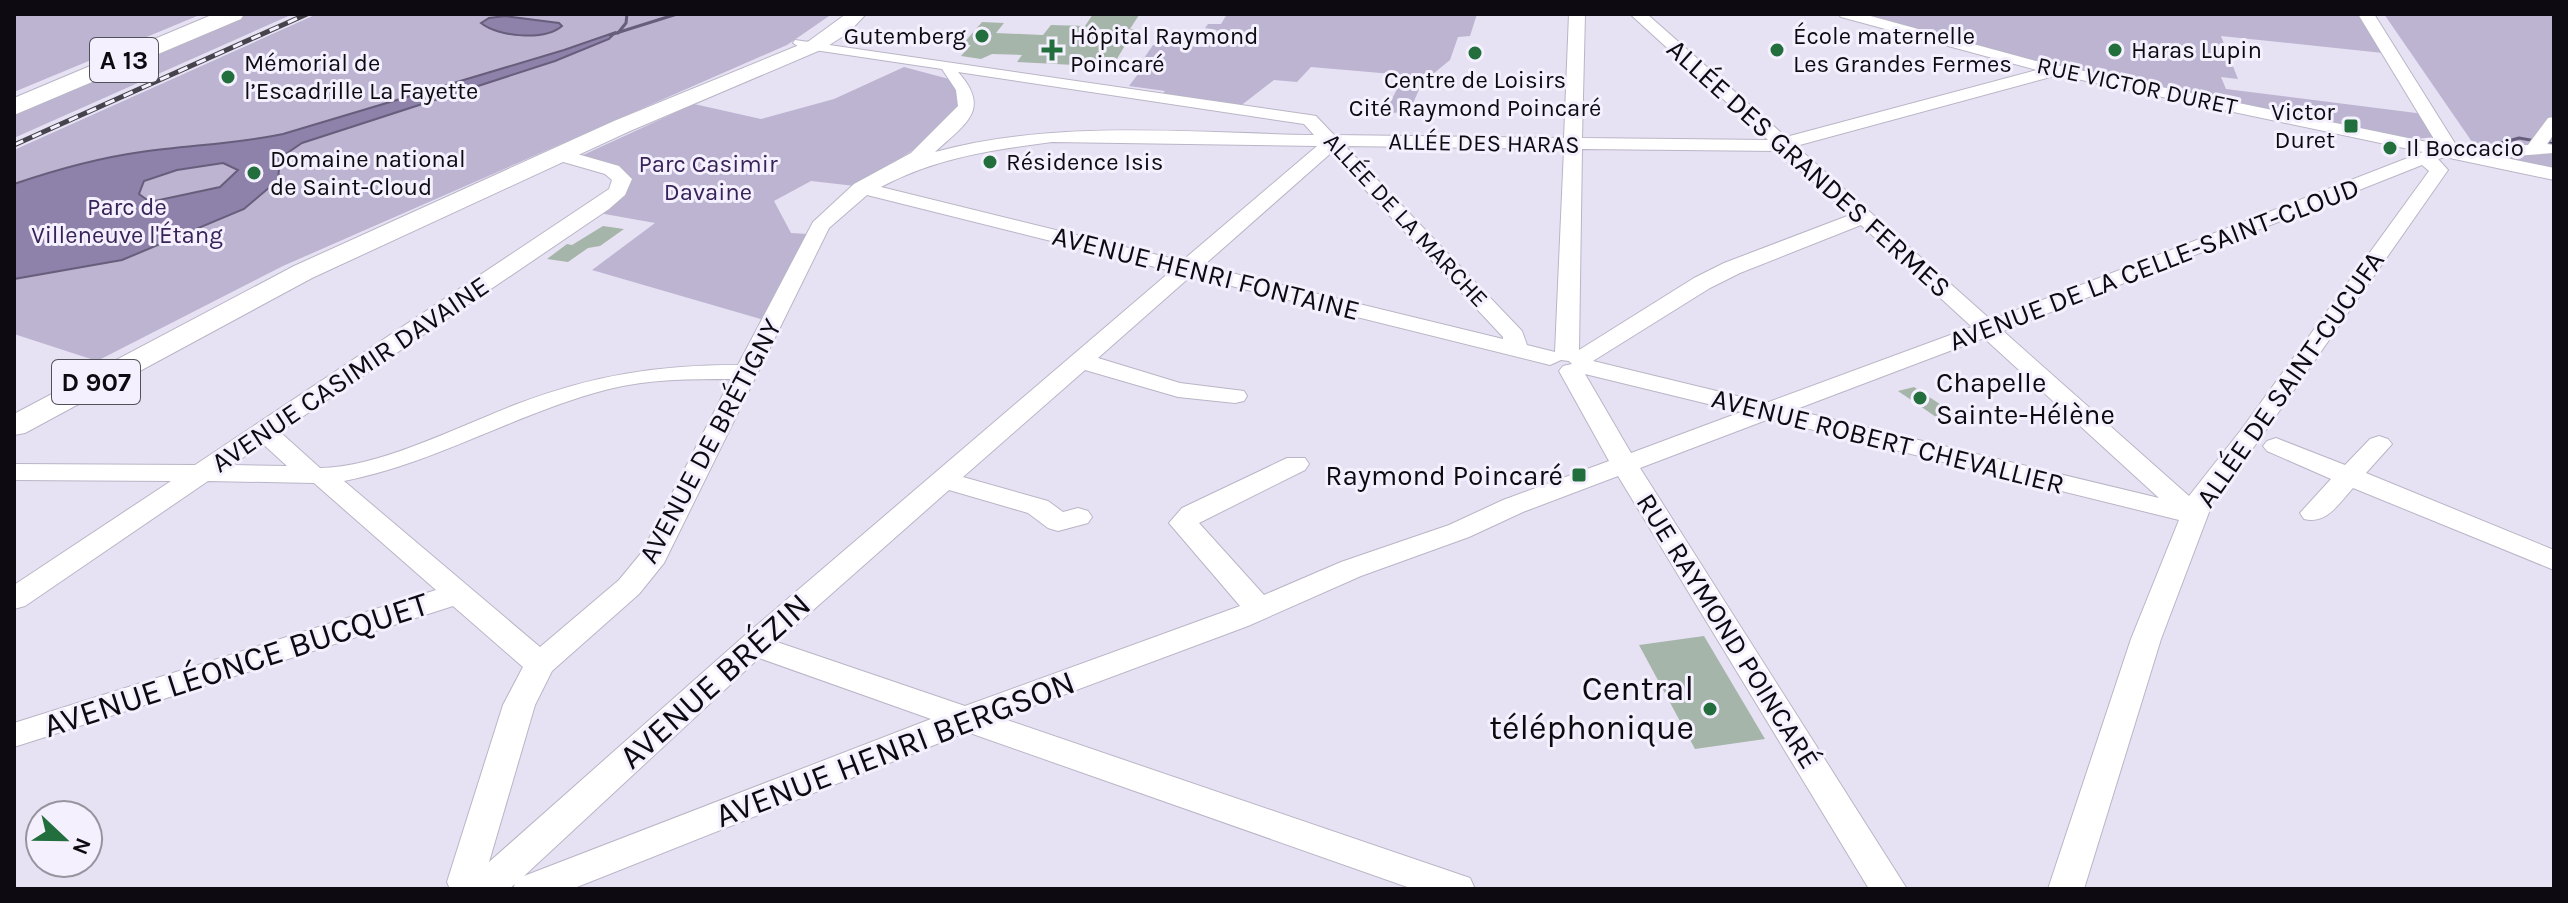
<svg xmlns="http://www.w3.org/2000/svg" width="2568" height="903" viewBox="0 0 2568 903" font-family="Karla,sans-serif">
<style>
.green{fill:#bcb4d1}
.water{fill:#8e81aa;stroke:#675e7c;stroke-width:2;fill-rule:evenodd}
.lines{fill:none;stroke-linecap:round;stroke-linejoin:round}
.stream{stroke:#675e7c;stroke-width:3}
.building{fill:#a6b5a9}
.minor-casing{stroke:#bab5c6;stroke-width:2}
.major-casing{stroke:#bab5c6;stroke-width:2}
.highway-casing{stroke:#bab5c6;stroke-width:2}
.minor{fill:#fff;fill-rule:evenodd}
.major{fill:#fff;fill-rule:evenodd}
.highway{fill:#fff;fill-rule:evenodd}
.rail-casing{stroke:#46434c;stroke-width:5}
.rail{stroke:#f4f0fe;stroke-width:3;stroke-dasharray:10;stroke-linecap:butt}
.poi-dot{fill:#226e3d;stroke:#f4f0fe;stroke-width:3}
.labels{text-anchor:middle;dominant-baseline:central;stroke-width:6;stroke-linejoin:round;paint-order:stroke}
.far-poi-label{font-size:24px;fill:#0d0b11;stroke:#f4f0fe;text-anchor:start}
.far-street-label{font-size:24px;fill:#0d0b11;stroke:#f4f0fe}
.far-park-label{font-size:24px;fill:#382358;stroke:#f4f0fe}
.shield{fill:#f4f0fe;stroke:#525058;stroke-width:2}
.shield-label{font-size:26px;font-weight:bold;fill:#0d0b11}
.street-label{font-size:28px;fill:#0d0b11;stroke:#f4f0fe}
.poi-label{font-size:28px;fill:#0d0b11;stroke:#f4f0fe;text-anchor:start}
.near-street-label{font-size:34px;fill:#0d0b11;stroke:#f4f0fe}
.near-poi-label{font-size:34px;fill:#0d0b11;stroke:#f4f0fe;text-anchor:end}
</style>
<rect width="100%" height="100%" fill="#e7e2f3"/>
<!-- green -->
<g class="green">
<polygon points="14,14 202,14 14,92"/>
<polygon points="246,14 293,14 14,138 14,113"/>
<polygon points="317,14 832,14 787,45 283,266 97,361 14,334 14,150"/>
<polygon points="1227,14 1477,14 1470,36 1458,37 1450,60 1422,83 1410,110 1383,115 1378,113 1391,101 1404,75 1311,67 1297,82 1274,80 1239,107 1162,95 1165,91 1129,86 1147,62 1142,61 1153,45 1207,47 1217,30 1205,28 1208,24 1221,24"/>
<polygon points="1855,14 2358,14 2383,53 2221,36 2238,79 2221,77 2226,89 2424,114 2437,137 2413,139 2365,131 2032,63"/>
<polygon points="2384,14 2554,14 2554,173 2479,152"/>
<polygon points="904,67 949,79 967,105 918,147 855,186 811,181 774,201 791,233 808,234 764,320 592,270 655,223 599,213 621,170 583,155 694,104 761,119 834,99"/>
</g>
<!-- water -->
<g class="water">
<path d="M505,16l54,7 3,3c-17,15 -64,11 -81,-3l8,-5z"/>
<path d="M616,32l-7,7 -54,22 -253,82 -22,15 -2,22 -34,29 -122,51 -108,19v-95c41,-14 84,-26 127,-32 47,-7 94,-8 142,-18l281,-84zM223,163l15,7 -18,17 -70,15 -11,-8 5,-13 33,-11z"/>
</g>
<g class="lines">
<!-- stream -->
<g class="stream">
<polyline points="618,33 626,23 627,14"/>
<polyline points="610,35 677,14"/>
<polyline points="2491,146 2519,138 2554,144"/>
</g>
</g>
<!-- building -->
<g class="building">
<polygon points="1093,14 1139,15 1130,29 1135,29 1112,67 1017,62 1022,55 992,54 981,59 961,56 971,45 962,45 982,22 1004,23 996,33 1043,35 1051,25 1085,26"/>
<polygon points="603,226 624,229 600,246 588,248 568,262 547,259 567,244 577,246 572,245"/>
<polygon points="1914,387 1955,414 1939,419 1898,391"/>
<polygon points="1704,636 1765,739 1695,749 1639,645"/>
</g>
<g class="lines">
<defs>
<g id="minor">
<path d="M1569,14h16l-3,124 186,2 -138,-126h17l139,123 251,-67 -196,-53 -3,-3h25l173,47 401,83 -79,-130h16l82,131 -2,3 32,6 1,-6 41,-3 20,-27 6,-1v17l-7,10 7,1v8l-53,4 53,11v12l-109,-23 -7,2 10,11 -189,270 -45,59 -53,140 -77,250h-36l83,-250 48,-119 -410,-101 -129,49 267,421h-38l-251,-413 -95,36 -54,25 -108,39 -113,50 -247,92 469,160 5,11h-62l-446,-157 -395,157h-59l2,-5 -6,5h-59l-3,-7 56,-177 20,-38 -70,-61 -439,141v-24l422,-133 -122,-107 -106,-2 -183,125 -11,3v-24l157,-104 -157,-1v-16l181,1 414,-276 3,-9 -7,-6 -52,-15 -2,-4 2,-4 7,-2 59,17 13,13 -7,16 -16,14 -329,223 40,36c58,0 142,-43 197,-64 76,-29 141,-39 221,-39l75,-143 41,-38 57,-31 47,-47 -2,-16 -14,-21 -141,-21 -8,-5 2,-3 515,75 6,1 18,19 230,3zM958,72l346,52 10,11c-124,-2 -259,-16 -379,17 30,-28 57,-42 23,-80zM2058,75l365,77 -432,168 -195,-174zM1052,142l265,4 -135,115 -301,-74c54,-29 110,-37 171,-45zM1345,146l219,3 -9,203 -28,-7 -5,-14zM1582,149l197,2 71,64 -126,48 -30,15 -115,72zM1331,153l172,184v2l-300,-73zM2422,165l7,6 -188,259 -52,66 -186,-165zM867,195l304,76 -428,366 -254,225 46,-157 17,-34 87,-77 25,-31 165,-335zM1861,225l111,102 -206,76 -173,-42 117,-73 30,-15zM1191,276l359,89 11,-5 8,1 3,3 -9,2 -4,5 50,90 -106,39 -54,25 -108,37 -77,33 -65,-72 106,-53 4,-6 -4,-6h-18l-105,50 -13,15 71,83 -275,100 -188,-64 172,-152 79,23 20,15 10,3 30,-8 4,-6 -4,-6 -10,-3 -15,4 -15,-11 -85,-24 122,-107 93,27 57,6 9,-2 3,-5 -3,-5 -64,-8 -82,-25zM1984,338l175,160 -365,-88zM1585,374l156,38 -110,41zM731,379l-89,173 -23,28 -79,67 -196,-166c93,-18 174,-69 265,-92 40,-10 81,-10 122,-10zM263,444l24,22 -55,-1zM759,658l172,61 -407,157z"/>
<path d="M2379,436l9,3 4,5 -26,29 188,77v20l-201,-82c-14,15 -26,37 -49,31l-4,-6 31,-34 -64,-28 -4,-5 4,-5 9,-3 69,27 25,-26z"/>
</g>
<polygon id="major" points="846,14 866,14 848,33 823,49 630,131 312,278 25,433 14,435 14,414 294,266 614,121 809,41"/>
<polygon id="highway" points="214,14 244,14 241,19 14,115 14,98"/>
</defs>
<!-- minor casing -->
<use href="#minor" class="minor-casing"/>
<!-- major casing -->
<use href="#major" class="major-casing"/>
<!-- highway casing -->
<use href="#highway" class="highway-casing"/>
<!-- minor -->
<use href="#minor" class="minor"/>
<!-- major -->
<use href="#major" class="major"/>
<!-- highway -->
<use href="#highway" class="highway"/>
<defs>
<polyline id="rail" points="14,145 307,14"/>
</defs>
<!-- rail casing -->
<use href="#rail" class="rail-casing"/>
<!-- rail -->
<use href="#rail" class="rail"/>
</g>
<!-- markers -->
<g class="poi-dot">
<circle cx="982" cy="36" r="8"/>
<path d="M1048 38h8v8h8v8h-8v8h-8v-8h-8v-8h8z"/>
<circle cx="1777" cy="50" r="8"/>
<circle cx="2115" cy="50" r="8"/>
<circle cx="1475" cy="53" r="8"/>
<circle cx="228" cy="77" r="8"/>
<rect x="2343" y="118" width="16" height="16" rx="4"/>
<circle cx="2390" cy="148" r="8"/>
<circle cx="990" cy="162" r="8"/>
<circle cx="254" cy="173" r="8"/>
<circle cx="1920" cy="398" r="8"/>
<rect x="1571" y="467" width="16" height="16" rx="4"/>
<circle cx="1710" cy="709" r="8"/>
</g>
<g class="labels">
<!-- far-poi labels -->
<g class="far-poi-label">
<text x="966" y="36" text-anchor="end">Gutemberg</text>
<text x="1070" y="36">Hôpital Raymond<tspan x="1070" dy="28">Poincaré</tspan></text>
<text x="1793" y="36">École maternelle<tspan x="1793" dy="28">Les Grandes Fermes</tspan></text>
<text x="2131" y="50">Haras Lupin</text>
<text x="244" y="63">Mémorial de<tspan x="244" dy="28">l’Escadrille La Fayette</tspan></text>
<text x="1475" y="80" text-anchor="middle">Centre de Loisirs<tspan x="1475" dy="28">Cité Raymond Poincaré</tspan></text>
<text x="2335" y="112" text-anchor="end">Victor<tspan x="2335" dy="28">Duret</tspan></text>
<text x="2406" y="148">Il Boccacio</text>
<text x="270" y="159">Domaine national<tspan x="270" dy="28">de Saint-Cloud</tspan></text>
<text x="1006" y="162">Résidence Isis</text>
</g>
<!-- far-street labels -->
<g class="far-street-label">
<text transform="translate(2137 86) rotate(12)">RUE VICTOR DURET</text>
<text transform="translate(1484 143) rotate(1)">ALLÉE DES HARAS</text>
<text transform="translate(1406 220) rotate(47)">ALLÉE DE LA MARCHE</text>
</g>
<!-- far-park labels -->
<g class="far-park-label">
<text x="708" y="164">Parc Casimir<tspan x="708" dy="28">Davaine</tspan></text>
<text x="127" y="207">Parc de<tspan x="127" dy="28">Villeneuve l'Étang</tspan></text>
</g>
<!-- shield labels -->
<g class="shield">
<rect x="90" y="38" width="68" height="44" rx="6"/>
<rect x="52" y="360" width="88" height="44" rx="6"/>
</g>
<g class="shield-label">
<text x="124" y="60">A 13</text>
<text x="96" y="382">D 907</text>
</g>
<!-- street labels -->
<g class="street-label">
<text transform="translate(1809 168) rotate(42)">ALLÉE DES GRANDES FERMES</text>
<text transform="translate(2154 264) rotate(-21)">AVENUE DE LA CELLE-SAINT-CLOUD</text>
<text transform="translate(1206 273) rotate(14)">AVENUE HENRI FONTAINE</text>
<text transform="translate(350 374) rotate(-34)">AVENUE CASIMIR DAVAINE</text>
<text transform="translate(2290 379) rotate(-55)">ALLÉE DE SAINT-CUCUFA</text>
<text transform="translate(710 441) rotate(-62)">AVENUE DE BRÉTIGNY</text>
<text transform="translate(1888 441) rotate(14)">AVENUE ROBERT CHEVALLIER</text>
<text transform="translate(1728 631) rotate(58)">RUE RAYMOND POINCARÉ</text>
</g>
<!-- poi labels -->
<g class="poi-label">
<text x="1936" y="382">Chapelle<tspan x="1936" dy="32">Sainte-Hélène</tspan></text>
<text x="1563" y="475" text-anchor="end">Raymond Poincaré</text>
</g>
<!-- near-street labels -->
<g class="near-street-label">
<text transform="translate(236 665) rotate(-18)">AVENUE LÉONCE BUCQUET</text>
<text transform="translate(715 681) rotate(-42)">AVENUE BRÉZIN</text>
<text transform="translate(895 749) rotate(-21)">AVENUE HENRI BERGSON</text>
</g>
<!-- near-poi labels -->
<g class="near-poi-label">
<text x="1694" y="689">Central<tspan x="1694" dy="39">téléphonique</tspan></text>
</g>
</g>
<!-- border -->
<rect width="2568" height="903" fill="none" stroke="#0d0b11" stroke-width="32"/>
<!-- north arrow -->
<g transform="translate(64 839) rotate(112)"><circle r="38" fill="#f4f0fe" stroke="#98949f" stroke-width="2"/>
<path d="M0-6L14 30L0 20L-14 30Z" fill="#226e3d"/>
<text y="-12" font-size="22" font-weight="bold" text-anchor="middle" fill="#0d0b11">N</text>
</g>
</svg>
